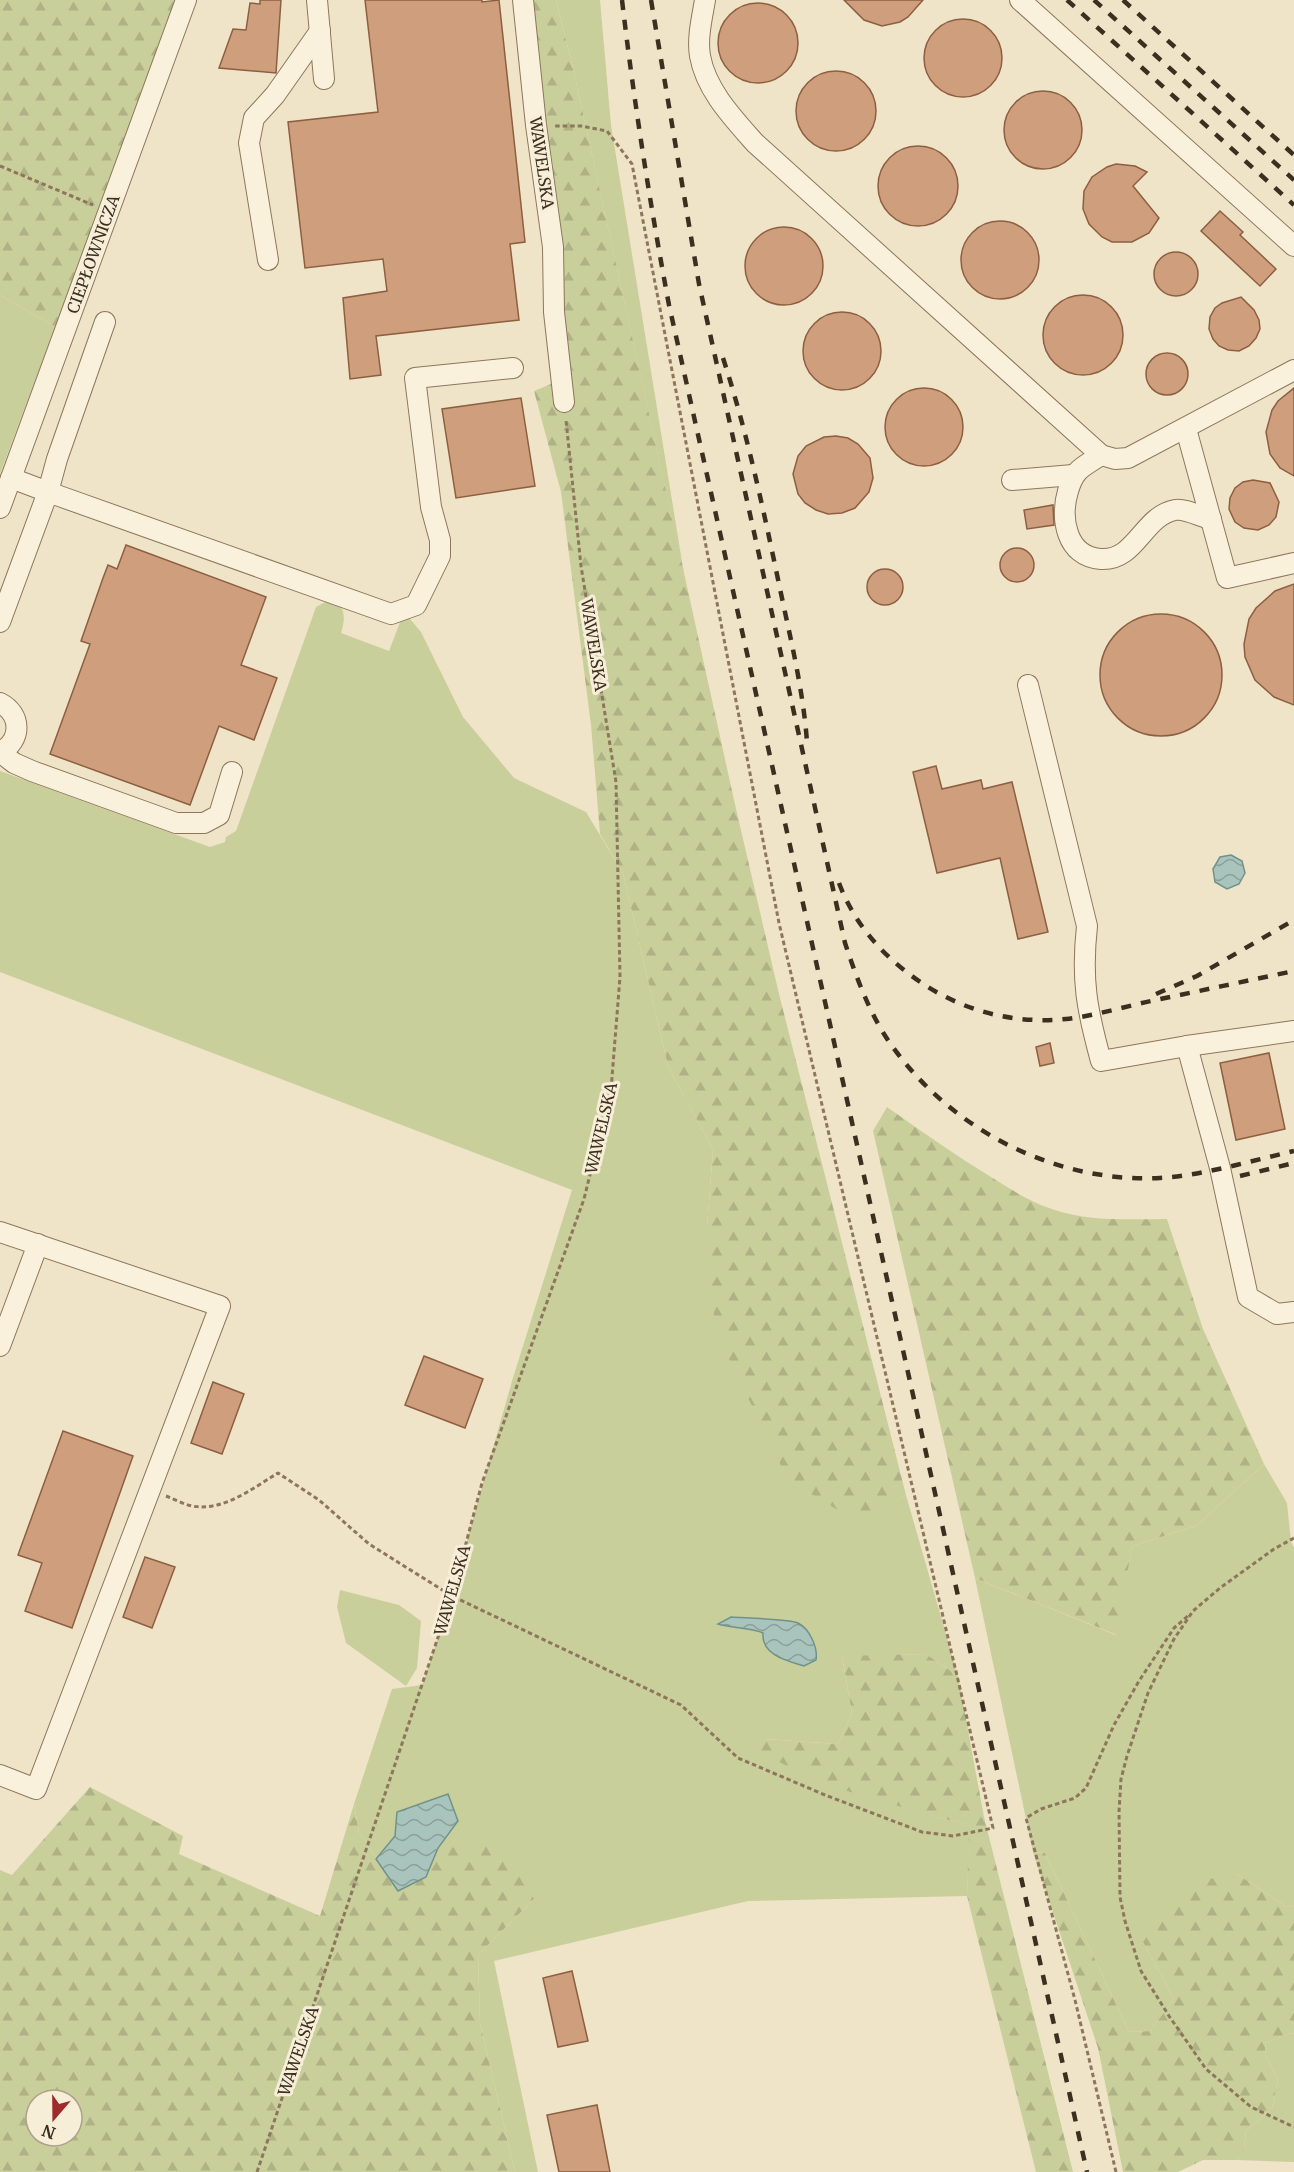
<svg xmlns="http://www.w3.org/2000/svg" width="1294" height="2172" viewBox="0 0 1294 2172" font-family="Merriweather,serif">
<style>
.green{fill:#c9cf9b}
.forest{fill:url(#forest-firs);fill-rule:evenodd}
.water{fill:url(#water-waves);stroke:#6f938a;stroke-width:1.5}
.building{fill:#cf9f7d;stroke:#8d5f41;stroke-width:1.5}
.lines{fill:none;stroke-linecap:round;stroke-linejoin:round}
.minor-casing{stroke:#8d765c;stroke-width:22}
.path{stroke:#8d765c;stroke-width:3;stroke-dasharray:4.5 3;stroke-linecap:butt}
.minor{stroke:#faf1dc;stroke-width:20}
.rail{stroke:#3d2e20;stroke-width:4.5;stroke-dasharray:10 10;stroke-linecap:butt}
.labels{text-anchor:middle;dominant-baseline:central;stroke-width:6;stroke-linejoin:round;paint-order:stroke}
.street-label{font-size:16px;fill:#3d2e20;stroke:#f7eed8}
</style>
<defs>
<pattern id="forest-firs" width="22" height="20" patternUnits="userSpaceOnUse" patternTransform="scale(1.5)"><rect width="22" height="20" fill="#c9cf9b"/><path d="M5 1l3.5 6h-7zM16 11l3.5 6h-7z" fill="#aeb285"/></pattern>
<pattern id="water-waves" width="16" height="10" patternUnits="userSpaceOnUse" patternTransform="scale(1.5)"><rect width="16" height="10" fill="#a9c4bc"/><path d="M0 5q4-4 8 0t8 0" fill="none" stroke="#8ba098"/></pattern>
</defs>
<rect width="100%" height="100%" fill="#f0e4c8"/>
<!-- green -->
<g class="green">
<polygon points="556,0 600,0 611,125 684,574 573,68"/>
<polygon points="0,295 55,327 0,474"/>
<path d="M327,601c19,1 19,17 14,32l48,18 15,-39 17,20 42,85 51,61 72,34 37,61 45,193 45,84 -6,77 154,296 45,-28 52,181 -32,-22 -84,3 10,56 -14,31 -74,-5 175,79 31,6 -3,72 -219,5 -254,60 44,211h-23l-35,-149 -2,-68 56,-56 -136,-8 -39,-59 -5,-28 38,-115 30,-4 25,-74 65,-230 60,-191 -572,-218v-201l210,76 15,-5 1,-5 10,-6 80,-224z"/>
<polygon points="1264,1464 1287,1503 1291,1542 1294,1548 1294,1905 1287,1907 1237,1874 1143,1942 1174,1999 1150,2031 1129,2032 1045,1853 1033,1852 975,1578 1116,1635 1132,1546 1196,1526"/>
<polygon points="340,1590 399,1605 421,1621 417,1668 406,1686 346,1643 337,1607"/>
<polygon points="1291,2033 1294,2034 1294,2162 1237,2160 1244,2149 1246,2131 1272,2108 1278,2080 1266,2057 1265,2043"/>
</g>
<!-- forest -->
<g class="forest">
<polygon points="0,0 177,0 55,327 0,295"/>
<polygon points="530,0 556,0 573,68 734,800 779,994 906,1495 861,1524 788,1480 715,1330 707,1227 713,1150 668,1066 623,873 600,834 591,725 561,492 534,391 570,376"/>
<path d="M887,1107c34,24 68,48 104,70 19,12 39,25 61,32 36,13 77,10 115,10l36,110 61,135 -68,62 -64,20 -15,89 -142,-57 -102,-447z"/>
<polygon points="926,1654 958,1676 984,1817 1073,2172 1036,2172 967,1896 969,1824 939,1818 827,1785 748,1747 763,1739 838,1744 852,1713 842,1656"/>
<path d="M90,1787l93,49 -4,18 141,62 34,-112 5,28 39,59 28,-14 12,-29 65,-3 31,54 -56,56 2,68 35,149h-515v-302l12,5zM36,2100h36v36h-36z"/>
<polygon points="1033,1852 1045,1853 1129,2032 1150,2031 1174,1999 1143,1942 1169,1906 1193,1882 1237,1874 1287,1907 1294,1905 1294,2034 1291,2033 1265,2043 1266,2057 1278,2080 1272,2108 1246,2131 1244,2149 1237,2160 1203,2160 1178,2172 1123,2172 1098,2048"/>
</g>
<!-- water -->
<g class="water">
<polygon points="1231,855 1242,861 1245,873 1239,884 1227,889 1215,882 1213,869 1220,857"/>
<path d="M731,1617c12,1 59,2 67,6 12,6 20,25 18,37l-12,6c-17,-5 -43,-11 -41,-33 -10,-5 -32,-5 -45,-9z"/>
<polygon points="448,1794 458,1821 438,1848 426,1877 398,1891 376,1859 395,1836 397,1812"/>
</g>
<!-- building -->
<g class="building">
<polygon points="260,0 281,0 276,73 219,68 233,29 246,30 250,3 260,4"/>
<polygon points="365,0 482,0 482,2 499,0 525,242 510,244 519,320 376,336 381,375 350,379 343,298 387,291 383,259 305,268 288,122 378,112"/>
<polygon points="844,0 923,0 908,17 900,22 882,26 864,20"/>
<circle cx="758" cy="43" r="40"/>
<circle cx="963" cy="58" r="39"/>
<circle cx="836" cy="111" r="40"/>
<circle cx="1043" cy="130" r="39"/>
<circle cx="918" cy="186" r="40"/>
<polygon points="1116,164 1135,166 1147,172 1133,186 1159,218 1149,233 1132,242 1112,242 1102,237 1089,224 1083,209 1084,191 1092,177 1107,167"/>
<polygon points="1220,211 1243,232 1240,235 1276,269 1260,286 1201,231"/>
<circle cx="1000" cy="260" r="39"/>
<circle cx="784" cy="266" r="39"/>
<circle cx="1176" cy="274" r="22"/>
<circle cx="1083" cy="335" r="40"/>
<polygon points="1241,297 1254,310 1259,320 1260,329 1256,338 1249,346 1239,351 1228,350 1219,346 1213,339 1209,329 1210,317 1215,308 1222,303"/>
<circle cx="842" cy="351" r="39"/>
<circle cx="1167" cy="374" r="21"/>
<circle cx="924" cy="427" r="39"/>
<polygon points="1294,388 1294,476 1280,468 1270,454 1266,432 1272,410 1278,401"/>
<polygon points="521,398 535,486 456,498 442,409"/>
<polygon points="836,436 848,438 858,444 870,458 873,478 869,492 855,508 842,513 828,514 816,510 805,503 798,494 793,474 798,456 806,446 824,437"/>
<polygon points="1253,480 1270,483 1279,502 1276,517 1269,525 1258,530 1244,528 1235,522 1229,509 1230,498 1235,488 1243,482"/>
<polygon points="1053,505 1054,525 1027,529 1024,510"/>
<polygon points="126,545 266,597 241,665 277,678 254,740 219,726 190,805 50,754 90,644 81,641 103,578 108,565 117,569"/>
<circle cx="1017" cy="565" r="17"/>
<circle cx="885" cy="587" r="18"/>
<polygon points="1294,584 1294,705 1274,697 1255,680 1245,657 1244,644 1249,619 1256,608 1275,591"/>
<circle cx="1161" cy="675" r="61"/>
<polygon points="936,766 942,789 981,780 983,789 1012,782 1048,932 1018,939 1000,858 937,873 913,772"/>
<polygon points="1050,1043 1054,1063 1040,1066 1036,1047"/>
<polygon points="1269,1053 1285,1129 1236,1140 1220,1063"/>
<polygon points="424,1356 483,1379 465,1428 405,1405"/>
<polygon points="213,1382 244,1394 222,1454 191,1443"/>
<polygon points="63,1431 133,1456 72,1628 25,1611 42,1563 18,1555"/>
<polygon points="145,1557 175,1567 152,1628 123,1617"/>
<polygon points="572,1971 588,2041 558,2047 543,1978"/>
<polygon points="597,2105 610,2172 559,2172 547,2115"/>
</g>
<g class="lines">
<defs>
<g id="minor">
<polyline points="317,0 324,79"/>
<polyline points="523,0 536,125 553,247 554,312 564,402"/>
<path d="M705,0c-3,18 -8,38 -5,56 6,34 33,62 55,87l346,312 14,4 13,-1 166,-88"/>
<polyline points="1020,0 1294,246"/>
<polyline points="268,260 249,143 254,118 275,95 320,31"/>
<polyline points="1186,429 1227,578 1294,563"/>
<path d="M1101,455c-19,13 -26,13 -33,36 -8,27 -2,66 33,68 35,2 42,-43 74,-49 10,-2 26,7 36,9"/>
<polyline points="11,478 48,492 57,459 105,322"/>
<polyline points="1012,480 1073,475"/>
<polyline points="0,508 186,0"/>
<polyline points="0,622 48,492 391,614 416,605 440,556 440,540 431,507 415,378 513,368"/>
<path d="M1028,685l59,241c-6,54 0,84 14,135l86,-15 107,-15"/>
<path d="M0,703c22,11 22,38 0,49"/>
<polyline points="0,752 14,763 32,771 176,823 204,823 219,815 232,772"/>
<polyline points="1187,1046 1220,1168 1248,1297 1277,1314 1294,1312"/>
<polyline points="0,1232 220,1306 36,1789 0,1775"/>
<polyline points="0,1346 38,1244"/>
</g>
</defs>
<!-- minor casing -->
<use href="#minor" class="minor-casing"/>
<!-- path -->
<g class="path">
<polyline points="0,166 93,205"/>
<path d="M166,1496c8,3 17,8 26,10 31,6 61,-18 86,-33l41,27 50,44 83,52 229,109 57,53 87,37 97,37 31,4 40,-8 -214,-905 -147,-759 -25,-33 -26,-5h-27"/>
<polyline points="1294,1538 1274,1549 1220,1588 1193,1611 1174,1639 1148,1693 1127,1756 1121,1779 1119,1812 1120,1897 1125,1921 1141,1971 1169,2016 1206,2069 1251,2107 1294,2127"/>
<polyline points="257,2172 452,1596 482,1483 584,1199 611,1090 620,977 616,782 581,566 566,420"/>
<polyline points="1116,2172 1075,2000 1026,1818 1041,1809 1075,1798 1086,1788 1114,1725 1139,1681 1174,1628 1189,1615"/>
</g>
<!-- minor -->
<use href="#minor" class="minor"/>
<!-- rail -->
<g class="rail">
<path d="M622,0c12,102 28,204 47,305l418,1867"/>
<path d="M651,0l48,284 146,659c13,39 27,78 53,111 61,80 161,129 262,124 45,-3 90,-17 134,-27"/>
<polyline points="1067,0 1294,205"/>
<polyline points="1094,0 1294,180"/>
<polyline points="1123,0 1294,155"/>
<path d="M723,358c24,74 40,150 56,226 11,53 24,104 28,158"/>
<path d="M839,883c13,35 36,64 65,87 46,37 102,55 162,49 28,-3 57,-12 85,-18 48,-10 95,-20 143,-30"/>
<polyline points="1156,994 1197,976 1294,920"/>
<polyline points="1240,1176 1294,1163"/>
</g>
</g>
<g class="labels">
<!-- street labels -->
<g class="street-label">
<text transform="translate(542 163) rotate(82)">WAWELSKA</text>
<text transform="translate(93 254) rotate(-70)">CIEPŁOWNICZA</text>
<text transform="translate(594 645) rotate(81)">WAWELSKA</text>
<text transform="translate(601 1128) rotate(-77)">WAWELSKA</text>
<text transform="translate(452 1590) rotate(-74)">WAWELSKA</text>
<text transform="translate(298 2051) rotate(-71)">WAWELSKA</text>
</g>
</g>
<!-- north arrow -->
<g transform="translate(54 2118) rotate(200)"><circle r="28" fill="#f7eed8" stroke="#ada18e" stroke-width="1.5"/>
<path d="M0-4.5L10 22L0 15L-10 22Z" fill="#9e2a2b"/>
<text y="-9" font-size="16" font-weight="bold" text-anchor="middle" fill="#3d2e20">N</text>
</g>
</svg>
